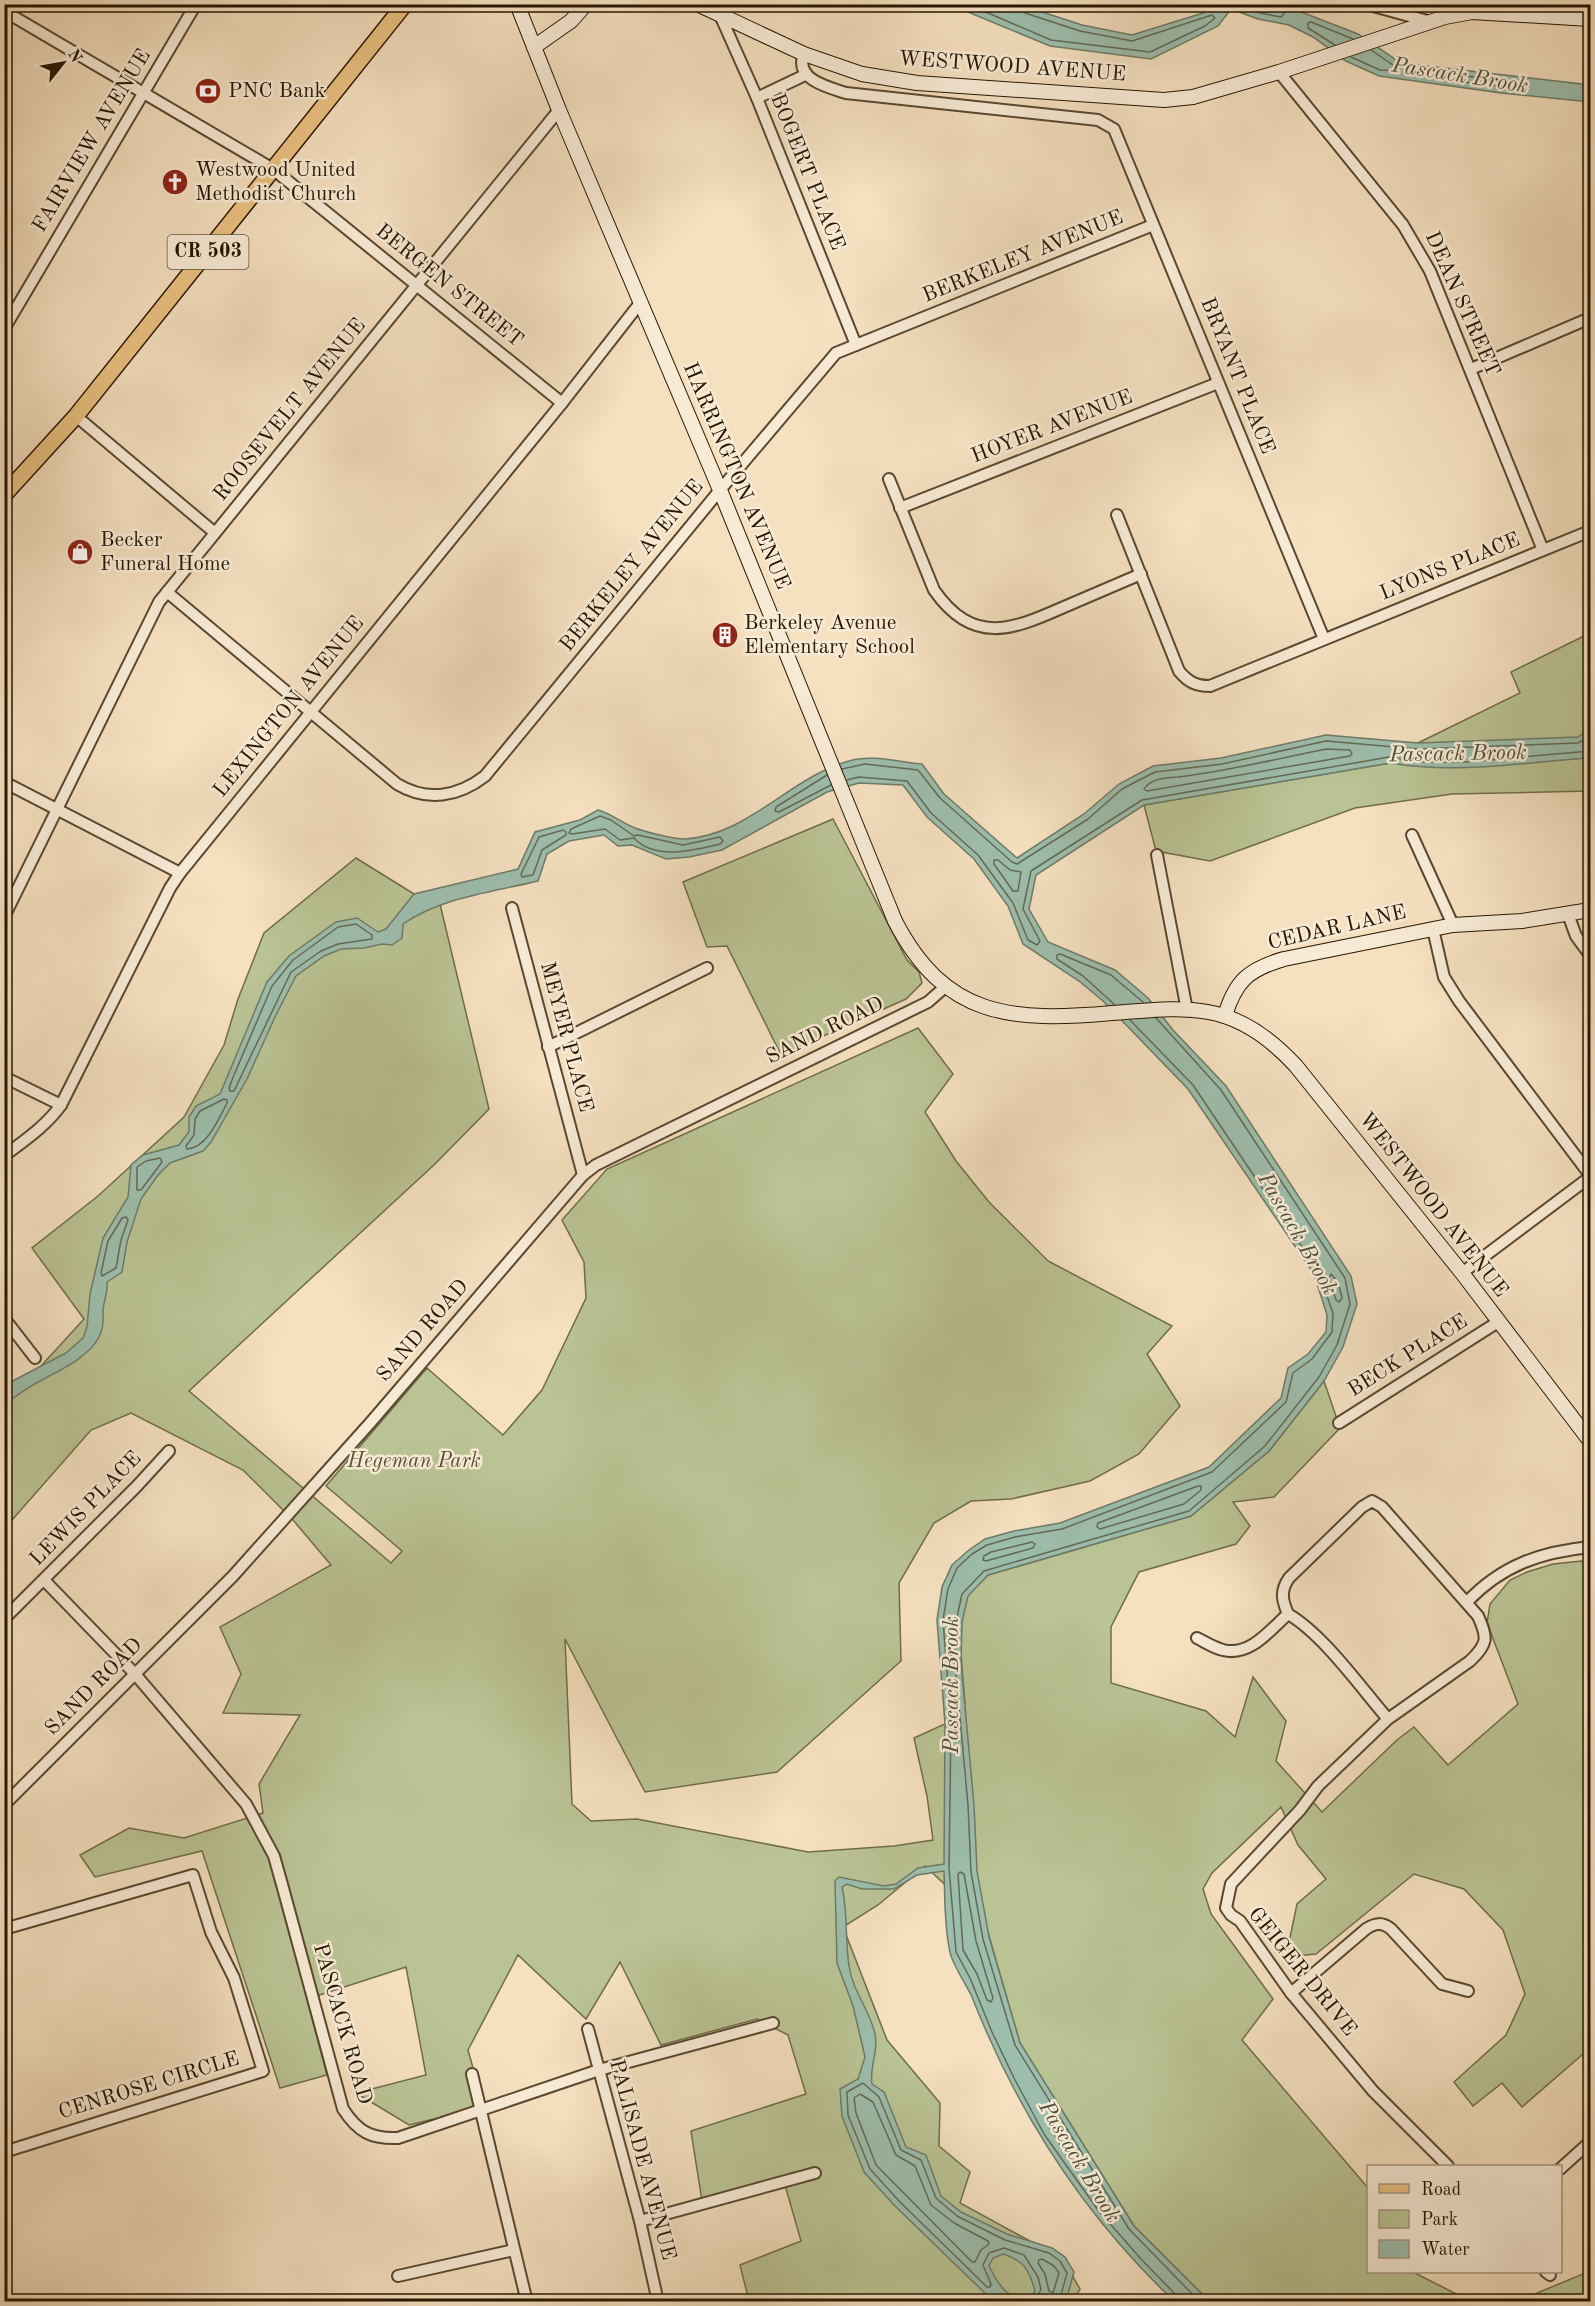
<svg xmlns="http://www.w3.org/2000/svg" width="1595" height="2306" viewBox="0 0 1595 2306" font-family="'Old Standard TT',serif">
<style>
.green{fill:#bac394;stroke:#706c4a;stroke-width:1.5}
.water{fill:#9dbead;stroke:#6e7b68;stroke-width:1.5;fill-rule:evenodd}
.lines{fill:none;stroke-linecap:round;stroke-linejoin:round}
.shore{stroke:#626a56;stroke-width:1.5}
.street-casing{stroke:#5a4830;stroke-width:14}
.secondary-casing{stroke:#271600;stroke-width:16}
.primary-casing{stroke:#271600;stroke-width:18}
.street{stroke:#f8ebd6;stroke-width:10}
.secondary{stroke:#f8ebd6;stroke-width:14}
.primary{stroke:#eac080;stroke-width:15}
.labels{text-anchor:middle;dominant-baseline:central;stroke-width:5;stroke-linejoin:round;paint-order:stroke}
.shield{fill:#f8ebd6;stroke:#665640;stroke-width:1.5}
.shield-label{font-size:20px;font-weight:bold;fill:#271600}
.street-label{font-size:21px;fill:#271600;stroke:#f8ebd6}
.poi-label{font-size:21px;fill:#271600;stroke:#f8ebd6;text-anchor:start}
.park-label{font-size:21px;font-style:italic;fill:#5a5334;stroke:#f8ebd6}
.water-label{font-size:22px;font-style:italic;fill:#50513d;stroke:#f8ebd6}
</style>
<rect width="100%" height="100%" fill="#f5e0c0"/>
<filter id="stains"><feTurbulence type="fractalNoise" baseFrequency=".00333" numOctaves="4"/><feColorMatrix values="0 0 0 0 .2 0 0 0 0 .09 0 0 0 0 .02 0 0 0 .5 -.17"/></filter>
<radialGradient id="worn" r=".72"><stop offset=".6" stop-color="#630" stop-opacity="0"/><stop offset="1" stop-color="#630" stop-opacity=".3"/></radialGradient>
<!-- green -->
<g class="green">
<polygon points="1590,633 1590,791 1452,794 1355,808 1210,861 1156,851 1144,805 1390,763 1418,743 1520,693 1511,672"/>
<polygon points="833,819 907,960 919,972 922,983 906,999 781,1055 727,946 707,947 683,882"/>
<path d="M356,858l58,36 26,10 49,205 -54,55 -246,227 202,172 11,-12 -76,-65 101,-118 76,67 39,-45 44,-92 -2,-36 -22,-42 45,-51 311,-141 35,46 -28,38 31,49 33,41 59,59 124,65 -25,28 33,52 -41,48 -49,27 -79,18 -40,2 -37,22 -35,60 2,78 -124,111 -132,20 -80,-153 7,165 19,17 46,-2 171,33 86,-6 39,-6 -6,-44 -13,-58 31,-14 20,-21c-2,-26 -10,-86 3,-108 5,-7 14,-14 20,-20l203,-59 78,-65 55,-70 16,47 -66,69 -41,5 17,24 -14,18 -97,28 -28,55v56l95,28 29,26 18,-60 33,44 -10,40 46,51 75,-72 17,-13 34,38 70,-61 -31,-81 3,-19 20,-24 17,-8 26,-8 28,-3 9,4v483l-68,59 -20,-24 -29,23 -19,-24 52,-47 19,-41 -22,-64 -39,-41 -50,-15 -98,80 -30,3 11,-53 29,-25 -28,-34 -17,-38 -69,66 -9,16 8,25 62,85 -31,41 126,148v84h45l57,29h-261l-75,-75 -114,-183 -35,-121 -60,-56 -47,39 -35,22 44,113 53,63 -1,43 31,26 -10,31 103,56 17,30 -7,13 -324,-1 -9,-36 61,-24 -18,-63 -81,23 -11,-70 115,-37 -18,-59 -31,-16 -96,26 -41,-83 -34,57 -68,-64 -50,95 16,57 -75,18 -53,-32 70,-18 -20,-108 -99,32 20,76 -47,13 -78,-237 -107,26 -15,-22 49,-27 55,10 79,-25 -4,-29 41,-69 -77,-2 18,-39 -21,-47 111,-62 -38,-45 -50,-50 -112,-57 -40,17 -86,98v-122l8,-10 32,-19h-14l53,-58 -52,-71 66,-52 86,-79 40,-72 14,-46 26,-66z"/>
<polygon points="1590,2271 1590,2301 1518,2301"/>
</g>
<!-- water -->
<g class="water">
<polygon points="951,5 1021,5 1082,25 1132,35 1203,13 1218,5 1270,5 1291,8 1358,34 1401,63 1590,85 1590,102 1501,93 1379,76 1346,61 1313,37 1289,25 1258,19 1231,9 1218,26 1151,59 1050,46"/>
<path d="M1590,729v27l-3,2c-66,5 -132,16 -197,5l-246,42 -108,70 -7,34 19,33 67,28 33,28 25,32 53,56 125,190 6,28 -14,43 -19,34 -55,70 -78,65 -203,59 -20,21 -6,26 -1,41 13,142 3,66 12,66 31,106 114,183 75,75h-35c-91,-86 -156,-187 -202,-304 -6,-13 -20,-33 -22,-45 -6,-26 -5,-55 -6,-81l-27,4 -23,14h-32l-15,-5 -5,3c6,26 3,53 7,79 3,23 19,42 25,64 6,19 -5,36 -2,54l12,8 22,55 20,8 15,41 20,16 46,22 45,14 13,9 9,15 -7,25 -3,4h-71l-98,-95 -31,-34 -22,-56 -2,-27 18,-10 7,-22 -12,-51 -16,-43 -2,-82 4,-4 45,9 12,-2 22,-16 26,-4 1,-140 -8,-104 5,-33 10,-22 17,-15 16,-11 29,-8 46,-8 149,-56 72,-69 7,-30 20,-14 18,-22 1,-17 -13,-41 -126,-185 -85,-88 -24,-20 -56,-37 -15,-38 -34,-47 -47,-42 -24,-32 -44,-2 -32,9 -105,58 -33,7 -23,2 -34,-14 -14,1 -14,-11 -35,6 -22,13 -9,27c-45,11 -96,16 -135,43l-1,14 -10,7 -10,-1 -18,4 -23,1 -17,7 -28,20 -21,41 -28,62 -36,63 -8,9 -33,12 -12,12 -17,24 -14,43 -5,30 -15,10c1,10 -3,18 -4,28 0,9 1,18 -4,27 -16,31 -70,42 -94,69v-21l61,-32 17,-15 4,-11 3,-33 13,-56 25,-41 3,-32 12,-10 36,-10 10,-13v-15l7,-11 24,-12 47,-112 22,-26 47,-34 21,-4 21,14 8,-3 28,-35 104,-25 17,-37 45,-12 18,-10c14,4 24,13 37,18 10,4 39,11 49,11 64,-3 106,-62 165,-78 22,-7 50,1 73,3l22,30 73,64 67,-44 35,-30 34,-18 68,-8 105,-23 92,8 160,-6zM1003,2254c21,7 26,15 32,37l-5,7c-22,4 -32,-14 -41,-32l4,-8z"/>
</g>
<g class="lines">
<!-- shore -->
<g class="shore">
<polyline points="967,4 1051,40 1150,52 1205,26 1215,18 1212,15 1132,41 1080,31 1025,13 1021,10 1020,4"/>
<polyline points="1237,4 1260,13 1281,17 1284,14 1280,4"/>
<polyline points="1335,45 1308,28 1308,23 1311,22 1353,39"/>
<polyline points="1351,57 1380,70 1397,71 1396,67 1371,50"/>
<polygon points="1465,76 1525,83 1528,87 1525,89 1464,82 1461,79"/>
<path d="M1326,749l24,1 2,4 -2,2 -203,35 -3,-2c7,-11 22,-11 34,-12 50,-6 99,-18 148,-28z"/>
<polyline points="842,769 865,764 918,770 940,798 1012,862 1017,864 1088,819 1122,789 1155,772 1222,764 1326,741 1418,749 1578,743 1590,736"/>
<polyline points="827,775 776,807 775,811 779,812 831,785"/>
<polyline points="847,780 859,777 907,781 931,813 978,855 1013,903 1028,940 1037,945 1040,941 1023,909 1031,871 1142,800 1389,757 1421,762 1465,762 1590,751"/>
<path d="M600,816l11,4 23,16 4,-1 45,10 37,-8 3,4 -3,3c-26,6 -65,17 -86,-6l-14,2 -15,-11 -33,5 -3,-1 2,-4z"/>
<polygon points="563,830 566,832 566,835 542,850 533,875 522,877 521,874 539,837"/>
<polygon points="994,860 998,860 1010,870 1021,872 1018,891 1013,891 994,864"/>
<polygon points="356,924 372,935 372,939 338,944 321,951 291,972 234,1091 230,1091 229,1088 234,1075 272,986 293,960 338,927"/>
<polyline points="1115,1005 1083,976 1057,959 1057,955 1060,954 1111,975 1143,1002"/>
<polyline points="1156,1018 1221,1090 1345,1278 1350,1304 1337,1345 1319,1377 1265,1446 1189,1511 984,1571 962,1594 956,1622 955,1663 968,1805 971,1872 983,1939 1015,2045 1129,2229 1200,2302"/>
<polyline points="1130,1020 1193,1085 1318,1271 1333,1313 1332,1332 1312,1359 1293,1373 1286,1402 1212,1472 1062,1529 1015,1537 987,1545 972,1554 957,1568 948,1589 943,1620 951,1724 949,1868 956,1952 970,1978 992,2032 1014,2078 1044,2134 1098,2210 1141,2259 1176,2295 1178,2302"/>
<path d="M224,1099l3,1v3c-8,15 -20,45 -40,46l-1,-3 8,-11 1,-16 5,-8z"/>
<polygon points="160,1158 162,1162 141,1190 137,1190 137,1167 146,1161"/>
<polygon points="126,1217 128,1220 121,1240 116,1268 102,1276 101,1273 108,1241 122,1218"/>
<polygon points="1331,1274 1338,1282 1342,1298 1339,1302 1336,1300 1329,1278"/>
<polygon points="1198,1486 1201,1486 1201,1490 1184,1504 1100,1529 1097,1527 1098,1523"/>
<polygon points="1032,1542 1035,1544 1033,1548 986,1561 983,1560 984,1556 991,1552"/>
<polygon points="960,1872 964,1874 976,1941 993,1998 991,2002 987,2000 977,1974 963,1950 958,1874"/>
<polygon points="860,2094 873,2102 896,2155 915,2166 931,2205 954,2223 988,2241 989,2244 981,2250 975,2262 972,2262 876,2165 856,2113 854,2098"/>
<polygon points="1048,2118 1052,2119 1071,2151 1070,2155 1066,2154 1046,2121"/>
<polygon points="1042,2259 1054,2266 1059,2273 1053,2293 1049,2291 1045,2274 1038,2263 1039,2260"/>
<polyline points="1035,2302 1041,2289 1038,2277 1024,2255 1004,2248 989,2253 983,2265 991,2284 990,2287 987,2287 900,2202 870,2169 848,2115 847,2092 863,2083 879,2097 901,2150 921,2160 936,2198 957,2216 1005,2240 1049,2253 1060,2261 1067,2273 1059,2302"/>
</g>
<defs>
<g id="street">
<polyline points="1366,4 1431,22"/>
<polyline points="4,11 273,169 562,403"/>
<polyline points="720,15 757,98 856,345"/>
<path d="M804,54c-10,25 23,33 42,39l252,27 16,9 210,510"/>
<polyline points="1279,72 1403,225 1430,271 1543,550"/>
<polyline points="757,98 805,75"/>
<polyline points="4,329 196,4"/>
<polyline points="1471,369 1590,318"/>
<polyline points="76,416 215,533"/>
<path d="M889,479l45,111c39,56 78,40 130,17 26,-11 51,-22 77,-33"/>
<polyline points="900,508 1218,383"/>
<path d="M1117,515l62,156c9,11 17,15 31,15l380,-155"/>
<path d="M167,592l230,192c30,18 61,13 88,-8l235,-286 116,-137 317,-128"/>
<polyline points="4,782 180,873"/>
<polyline points="1412,835 1453,925"/>
<polyline points="1157,855 1187,1010"/>
<polyline points="512,908 583,1175"/>
<polyline points="1568,914 1576,936 1590,955"/>
<polyline points="4,917 159,602 559,110"/>
<polyline points="1433,929 1444,977 1459,1001 1590,1175"/>
<polyline points="548,1047 707,968"/>
<polyline points="4,1077 61,1105"/>
<path d="M4,1156c21,-16 42,-30 57,-51l109,-217 10,-15 382,-470 78,-100"/>
<polyline points="1462,1273 1590,1177"/>
<polyline points="4,1318 35,1358"/>
<polyline points="1339,1423 1498,1322"/>
<path d="M44,1580l91,94 111,130 28,52 9,32 60,221c15,23 28,30 55,29l201,-68 174,-47"/>
<path d="M1467,1602c35,-37 74,-50 123,-55"/>
<polyline points="4,1619 137,1486 169,1451"/>
<path d="M1197,1638c8,4 17,10 26,12 27,7 47,-20 65,-36"/>
<path d="M1388,1719c-27,-31 -65,-85 -100,-105 -6,-14 -8,-23 1,-36l73,-71 10,-6 10,6 96,109c10,22 10,28 -8,45l-82,58 -70,67 -18,24 -69,74 -5,24 5,7 9,6 51,72 82,98 75,75"/>
<polyline points="4,1805 233,1576 371,1422 583,1175 596,1165 928,1002 945,987"/>
<polyline points="4,1929 193,1875 211,1932 234,1978 263,2071 4,2152"/>
<path d="M1291,1993l75,-64c9,-6 16,-7 25,0l51,55 26,7"/>
<polyline points="588,2029 640,2221 658,2302"/>
<polyline points="472,2074 527,2302"/>
<polyline points="1560,2169 1590,2142"/>
<polyline points="640,2221 815,2173"/>
<polyline points="1546,2272 1550,2275"/>
<polyline points="398,2276 514,2250"/>
</g>
<g id="secondary">
<path d="M517,4l42,106 161,380 175,431c50,97 117,101 217,92 31,-2 65,-7 96,-1 35,6 65,29 88,54l166,207 128,168"/>
<polyline points="697,4 804,54 862,74 917,83 1164,100 1193,97 1279,72 1445,17 1472,12 1590,19"/>
<polyline points="534,47 571,21 586,4"/>
<path d="M1225,1016c10,-35 24,-47 59,-57l169,-34 69,-4 68,-11"/>
</g>
<polyline id="primary" points="4,495 76,416 405,4"/>
</defs>
<!-- street casing -->
<use href="#street" class="street-casing"/>
<!-- secondary casing -->
<use href="#secondary" class="secondary-casing"/>
<!-- primary casing -->
<use href="#primary" class="primary-casing"/>
<!-- street -->
<use href="#street" class="street"/>
<!-- secondary -->
<use href="#secondary" class="secondary"/>
<!-- primary -->
<use href="#primary" class="primary"/>
</g>
<!-- icons -->
<defs>
<symbol id="bank-disc" viewBox="-11 -11 22 22"><circle r="9.5" fill="#8f2418" stroke="#f8ebd6"/><path d="M-6-4H6V4H-6ZM0-2.3a2.3 2.3 0 1 0 0 4.6a2.3 2.3 0 1 0 0-4.6Z" fill="#fff"/></symbol>
<symbol id="church-disc" viewBox="-11 -11 22 22"><circle r="9.5" fill="#8f2418" stroke="#f8ebd6"/><path d="M-1.2-6h2.4v3.5h3.3v2.4h-3.3V6h-2.4V-.1h-3.3v-2.4h3.3Z" fill="#fff"/></symbol>
<symbol id="shop-disc" viewBox="-11 -11 22 22"><circle r="9.5" fill="#8f2418" stroke="#f8ebd6"/><path d="M-5-2.5h2.3a2.7 3.5 0 0 1 5.4 0H5L5.5 6h-11ZM-1.5-2.5h3a1.5 2.3 0 0 0-3 0Z" fill="#fff"/></symbol>
<symbol id="building-disc" viewBox="-11 -11 22 22"><circle r="9.5" fill="#8f2418" stroke="#f8ebd6"/><path d="M-4-6H4V6H1V3H-1V6H-4ZM-2.5-4.3h1.7v1.8h-1.7ZM.8-4.3h1.7v1.8H.8ZM-2.5-1h1.7V.8h-1.7ZM.8-1h1.7V.8H.8Z" fill="#fff"/></symbol>
</defs>
<g fill-rule="evenodd">
<use href="#bank-disc" x="193" y="76" width="30" height="30"/>
<use href="#church-disc" x="160" y="167" width="30" height="30"/>
<use href="#shop-disc" x="65" y="537" width="30" height="30"/>
<use href="#building-disc" x="710" y="620" width="30" height="30"/>
</g>
<g class="labels">
<!-- shield labels -->
<rect class="shield" x="167.5" y="235" width="81" height="34" rx="4.5"/>
<g class="shield-label">
<text x="208" y="252">CR 503</text>
</g>
<!-- street labels -->
<g class="street-label">
<text transform="translate(1012 67) rotate(4)">WESTWOOD AVENUE</text>
<text transform="translate(92 141) rotate(-59)">FAIRVIEW AVENUE</text>
<text transform="translate(807 172) rotate(68)">BOGERT PLACE</text>
<text transform="translate(1023 257) rotate(-22)">BERKELEY AVENUE</text>
<text transform="translate(449 286) rotate(39)">BERGEN STREET</text>
<text transform="translate(1462 304) rotate(66)">DEAN STREET</text>
<text transform="translate(1237 376) rotate(68)">BRYANT PLACE</text>
<text transform="translate(290 410) rotate(-51)">ROOSEVELT AVENUE</text>
<text transform="translate(1052 427) rotate(-21)">HOYER AVENUE</text>
<text transform="translate(736 476) rotate(67)">HARRINGTON AVENUE</text>
<text transform="translate(632 566) rotate(-51)">BERKELEY AVENUE</text>
<text transform="translate(1450 567) rotate(-22)">LYONS PLACE</text>
<text transform="translate(289 707) rotate(-51)">LEXINGTON AVENUE</text>
<text transform="translate(1337 928) rotate(-13)">CEDAR LANE</text>
<text transform="translate(825 1031) rotate(-26)">SAND ROAD</text>
<text transform="translate(566 1037) rotate(75)">MEYER PLACE</text>
<text transform="translate(1433 1205) rotate(52)">WESTWOOD AVENUE</text>
<text transform="translate(423 1331) rotate(-49)">SAND ROAD</text>
<text transform="translate(1408 1356) rotate(-32)">BECK PLACE</text>
<text transform="translate(86 1509) rotate(-46)">LEWIS PLACE</text>
<text transform="translate(94 1687) rotate(-45)">SAND ROAD</text>
<text transform="translate(1302 1972) rotate(51)">GEIGER DRIVE</text>
<text transform="translate(342 2024) rotate(74)">PASCACK ROAD</text>
<text transform="translate(149 2086) rotate(-17)">CENROSE CIRCLE</text>
<text transform="translate(642 2160) rotate(75)">PALISADE AVENUE</text>
</g>
<!-- poi labels -->
<g class="poi-label">
<text x="228" y="91">PNC Bank</text>
<text x="195" y="170">Westwood United<tspan x="195" dy="24">Methodist Church</tspan></text>
<text x="100" y="540">Becker<tspan x="100" dy="24">Funeral Home</tspan></text>
<text x="744" y="623">Berkeley Avenue<tspan x="744" dy="24">Elementary School</tspan></text>
</g>
<!-- park labels -->
<g class="park-label">
<text x="414" y="1461">Hegeman Park</text>
</g>
<!-- water labels -->
<g class="water-label">
<text transform="translate(1460 76) rotate(9)">Pascack Brook</text>
<text transform="translate(1458 754) rotate(-1)">Pascack Brook</text>
<text transform="translate(1297 1234) rotate(60)">Pascack Brook</text>
<text transform="translate(952 1685) rotate(-90)">Pascack Brook</text>
<text transform="translate(1079 2162) rotate(59)">Pascack Brook</text>
</g>
</g>
<!-- margin -->
<rect width="1595" height="2306" fill="none" stroke="#f5e0c0" stroke-width="24"/>
<rect x="6" y="6" width="1583" height="2294" fill="none" stroke="#271600" stroke-width="3"/>
<rect x="12" y="12" width="1571" height="2282" fill="none" stroke="#271600" stroke-width="1.5"/>
<!-- legend -->
<rect x="1367" y="2165" width="195" height="108" fill="#f8ebd6" stroke="#a49680" stroke-width="1.5"/>
<rect x="1379" y="2184" width="30" height="9" fill="#eac080" stroke="#a49680" stroke-width="1.5"/>
<text x="1421" y="2195" font-size="18" fill="#271600">Road</text>
<rect x="1379" y="2210" width="30" height="18" fill="#bac394" stroke="#a49680" stroke-width="1.5"/>
<text x="1421" y="2225" font-size="18" fill="#271600">Park</text>
<rect x="1379" y="2240" width="30" height="18" fill="#9dbead" stroke="#a49680" stroke-width="1.5"/>
<text x="1421" y="2255" font-size="18" fill="#271600">Water</text>
<!-- north arrow -->
<g transform="translate(63 63) rotate(59)" stroke="#f8ebd6" stroke-width="4.5" paint-order="stroke">
<path d="M0-4.5L10 22L0 15L-10 22Z" fill="#271600"/>
<text y="-9" font-size="16" font-weight="bold" text-anchor="middle" fill="#271600">N</text>
</g>
<rect width="100%" height="100%" filter="url(#stains)"/>
<rect width="100%" height="100%" fill="url(#worn)"/>
</svg>
